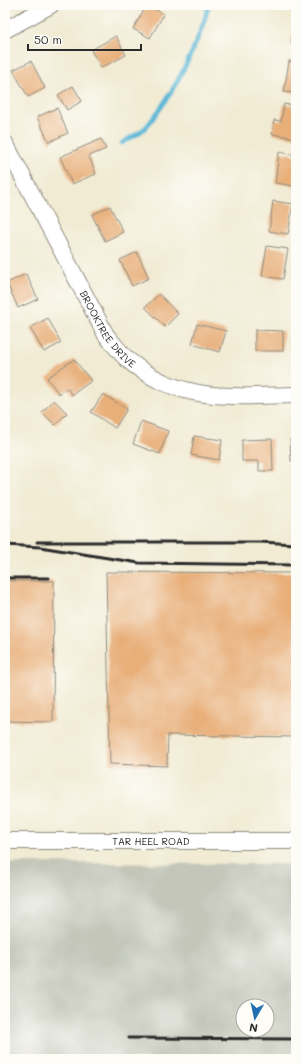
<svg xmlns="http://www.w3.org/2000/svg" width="301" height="1064" viewBox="0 0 301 1064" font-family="Mali,sans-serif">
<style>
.industrial{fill:#c3c6b9;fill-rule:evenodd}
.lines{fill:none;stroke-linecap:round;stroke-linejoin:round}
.stream{stroke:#59b7d7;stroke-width:4.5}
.building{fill:#e8af79}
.street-casing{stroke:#8e8b7f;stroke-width:18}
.street{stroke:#fff;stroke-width:16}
.rail{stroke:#2b2b2b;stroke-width:3}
.labels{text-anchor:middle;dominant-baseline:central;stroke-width:4;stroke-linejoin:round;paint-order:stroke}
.street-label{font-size:10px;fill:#2b2b2b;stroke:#fdfcf7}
</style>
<rect width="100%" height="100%" fill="#fdfcf7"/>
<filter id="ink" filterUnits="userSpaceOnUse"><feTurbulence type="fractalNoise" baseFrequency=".025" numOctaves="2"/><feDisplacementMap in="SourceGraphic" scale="8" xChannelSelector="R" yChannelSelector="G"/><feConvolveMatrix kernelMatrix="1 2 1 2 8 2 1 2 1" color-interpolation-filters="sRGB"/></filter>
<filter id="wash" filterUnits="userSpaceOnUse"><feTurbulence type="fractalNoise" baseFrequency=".012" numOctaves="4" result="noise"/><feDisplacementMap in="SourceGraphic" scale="16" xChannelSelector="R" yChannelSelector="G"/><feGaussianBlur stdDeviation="0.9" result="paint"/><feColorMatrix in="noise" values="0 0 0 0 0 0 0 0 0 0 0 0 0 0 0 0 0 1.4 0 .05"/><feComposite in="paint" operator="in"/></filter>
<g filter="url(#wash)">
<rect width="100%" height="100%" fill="#f1ebd3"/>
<!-- industrial -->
<path class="industrial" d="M5,863l291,1v195h-291zM243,1006h24v24h-24z"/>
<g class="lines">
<!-- stream -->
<path class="stream" d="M122,143c8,-5 19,-10 25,-17 27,-32 51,-81 62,-121"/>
</g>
<g id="blocks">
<!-- building -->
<g class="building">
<polygon points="147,5 164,14 150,38 133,29"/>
<polygon points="295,17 296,18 296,45 291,44"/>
<polygon points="116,36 126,55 101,68 91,50"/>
<polygon points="31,61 45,88 28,97 13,70"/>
<polygon points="289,61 296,62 296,93 284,92"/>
<polygon points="73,86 82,101 67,110 58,95"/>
<polygon points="284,104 296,106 296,138 272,134 274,120 281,121"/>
<polygon points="57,108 68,133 49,142 37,117"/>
<polygon points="101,139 106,149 89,156 96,174 72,184 60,157"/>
<polygon points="279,152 296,155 295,186 275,183"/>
<polygon points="273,201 293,204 288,234 269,231"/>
<polygon points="110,206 123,232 105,241 92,215"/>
<polygon points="267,246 288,249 283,279 262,276"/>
<polygon points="137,252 149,278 132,286 120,260"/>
<polygon points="26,274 38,299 18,308 7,283"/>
<polygon points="159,294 178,314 165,327 145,307"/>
<polygon points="48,318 61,343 44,352 30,328"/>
<polygon points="197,324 226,331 220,352 192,344"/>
<polygon points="255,330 283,331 283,351 255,351"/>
<polygon points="74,359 91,381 72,395 67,388 59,394 47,378"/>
<polygon points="103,394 127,409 115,428 91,412"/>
<polygon points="54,400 67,413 55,425 42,412"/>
<polygon points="141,421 168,431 160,454 133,444"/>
<polygon points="194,436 222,440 219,460 191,455"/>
<polygon points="272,439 273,471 259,471 259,461 242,461 242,440"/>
<polygon points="290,439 296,439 296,461 291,461"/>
<polygon points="106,572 296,573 296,737 168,735 167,766 110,764"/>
<polygon points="5,581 54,581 53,722 5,721"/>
</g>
</g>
</g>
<g filter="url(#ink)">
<use href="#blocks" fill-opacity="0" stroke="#8e8b7f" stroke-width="1"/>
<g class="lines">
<defs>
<g id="street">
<polyline points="5,30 51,5"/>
<path id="s1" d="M5,143l101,192c7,8 14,18 22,25 53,44 104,36 168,35"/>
<path id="s2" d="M5,841h291"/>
</g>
</defs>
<!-- street casing -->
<use href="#street" class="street-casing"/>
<!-- street -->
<use href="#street" class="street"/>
<!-- rail -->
<g class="rail">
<polyline points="37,542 260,542 296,544"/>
<polyline points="5,545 40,547 139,563 296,565"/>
<polyline points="5,578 49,578"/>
<polyline points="129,1038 296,1039"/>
</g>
</g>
</g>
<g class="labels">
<!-- street labels -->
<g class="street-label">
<text stroke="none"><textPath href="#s1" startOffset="213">BROOKTREE DRIVE</textPath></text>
<text stroke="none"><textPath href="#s2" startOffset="146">TAR HEEL ROAD</textPath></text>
</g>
</g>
<!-- margin -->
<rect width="301" height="1064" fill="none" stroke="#fdfcf7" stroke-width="20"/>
<!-- north arrow -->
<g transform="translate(255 1018) rotate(189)"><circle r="19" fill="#fdfcf7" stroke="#a9a8a5"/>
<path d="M0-3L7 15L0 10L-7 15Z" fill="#1f6fb2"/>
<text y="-6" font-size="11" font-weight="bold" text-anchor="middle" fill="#2b2b2b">N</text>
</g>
<!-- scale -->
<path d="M28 44v6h113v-6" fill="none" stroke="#2b2b2b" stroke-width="2"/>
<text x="34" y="44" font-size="12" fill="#2b2b2b" stroke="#fdfcf7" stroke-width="3" paint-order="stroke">50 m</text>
</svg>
